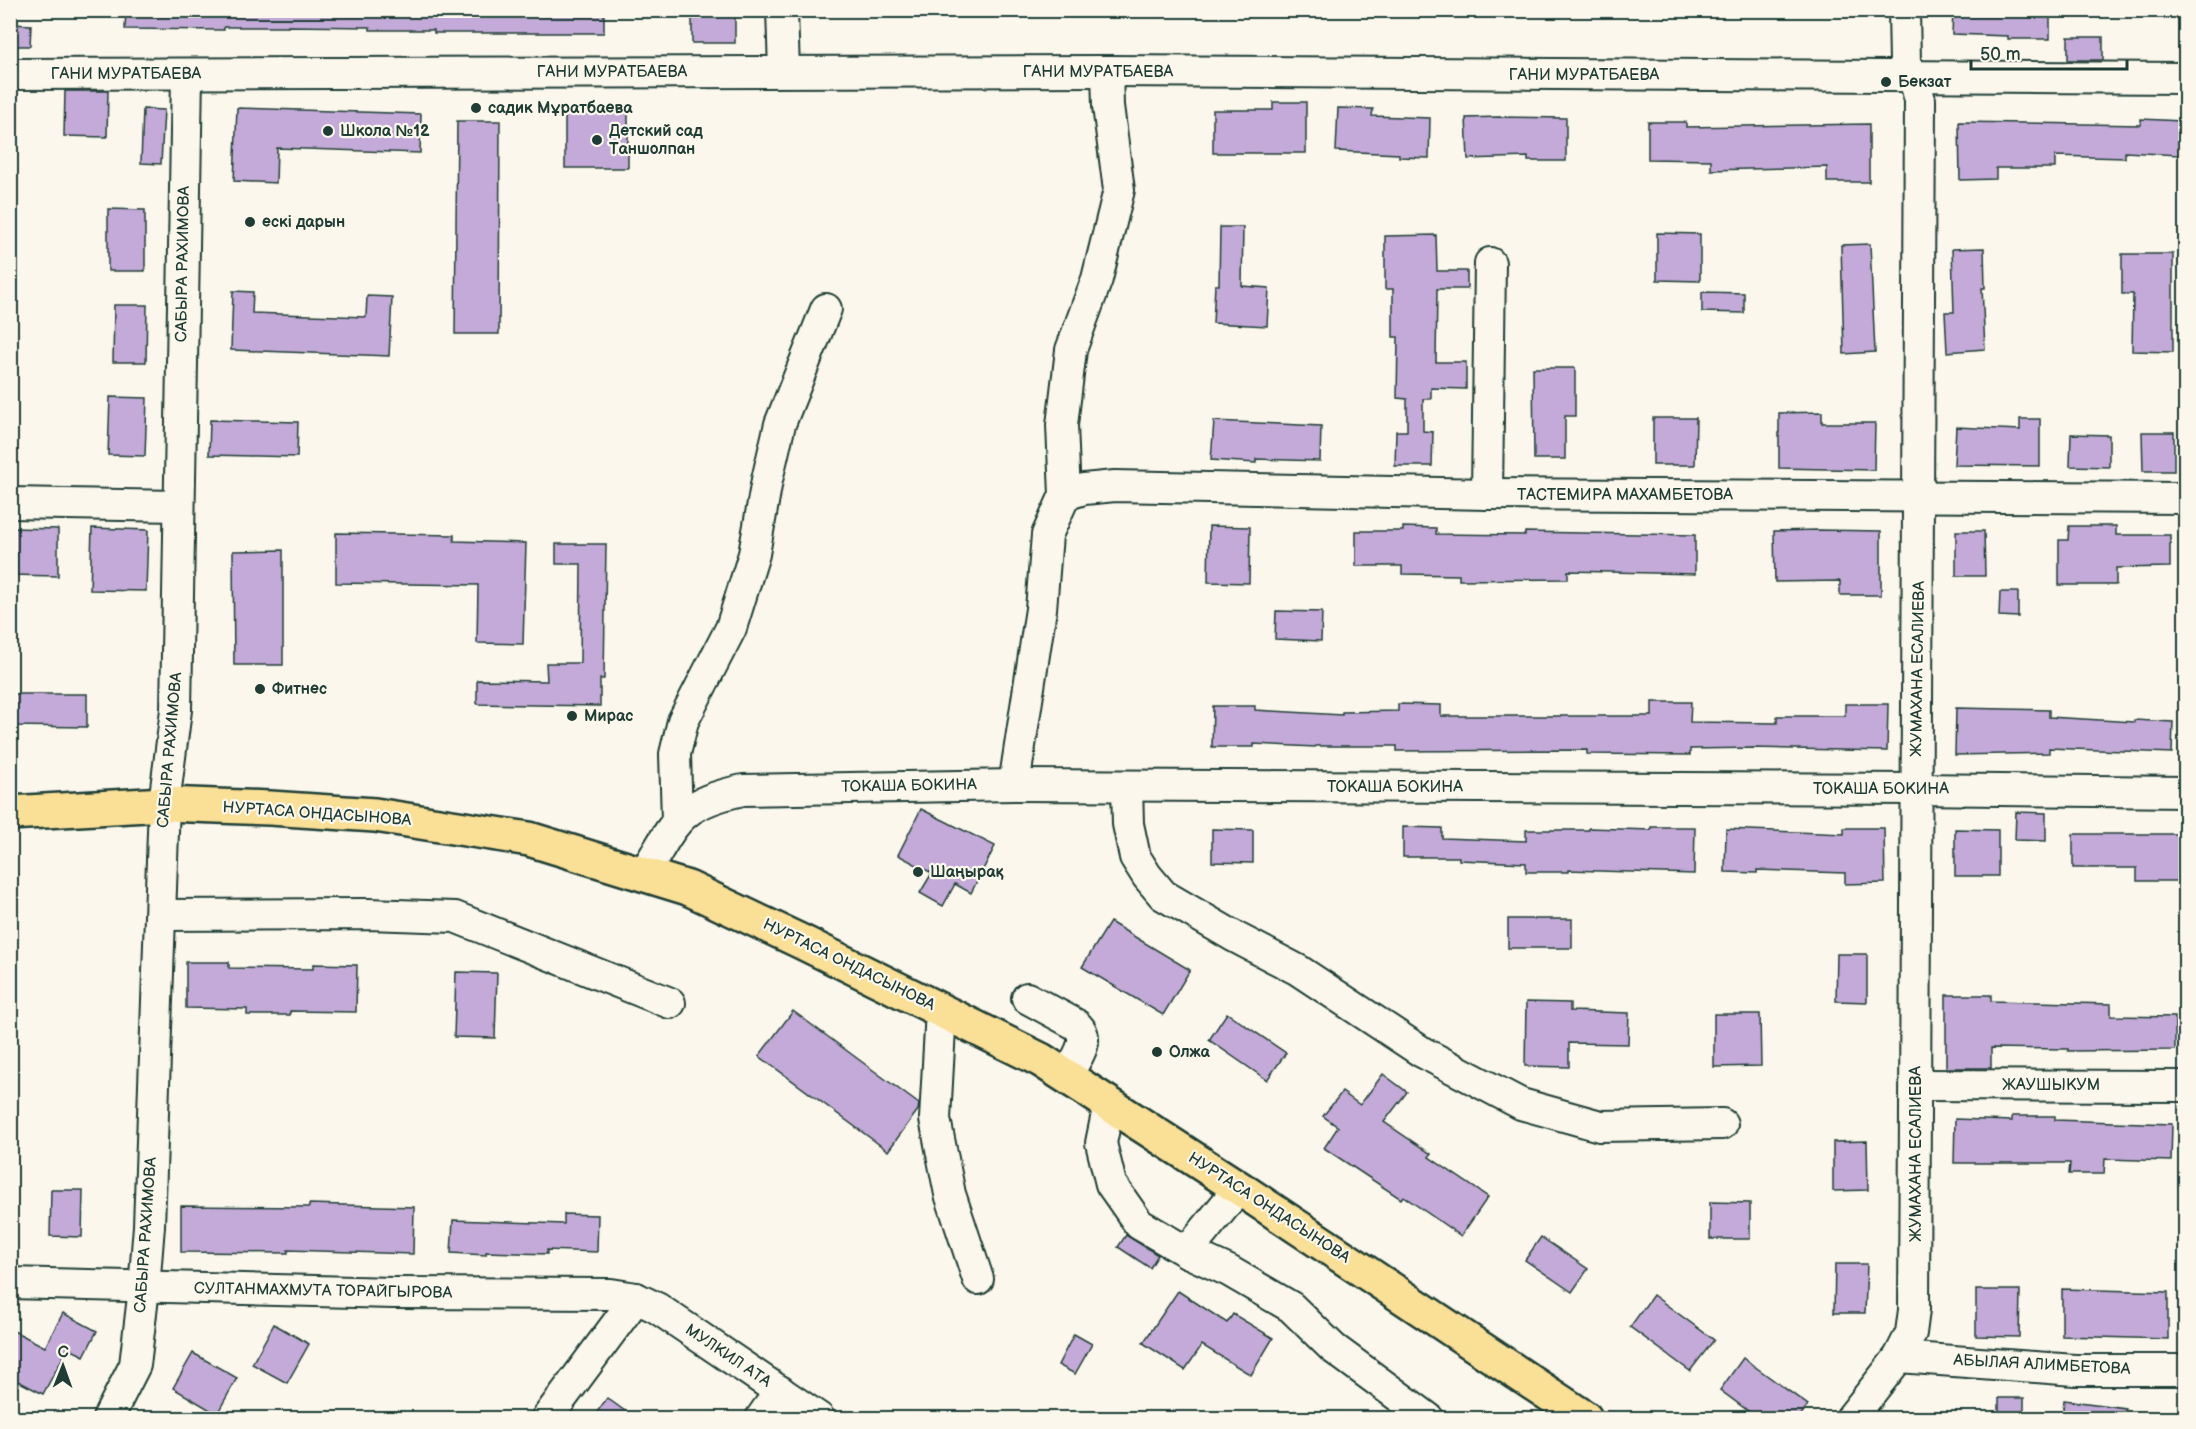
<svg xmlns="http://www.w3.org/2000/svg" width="2196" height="1429" viewBox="0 0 2196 1429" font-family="'Balsamiq Sans',sans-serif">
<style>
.building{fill:#c3aad8;stroke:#1f3d34;stroke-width:1.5}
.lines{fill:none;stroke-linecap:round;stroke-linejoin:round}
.minor-casing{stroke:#1f3d34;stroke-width:34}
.major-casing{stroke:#1f3d34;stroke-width:38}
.minor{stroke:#fbf7ec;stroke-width:30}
.major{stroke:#fadf96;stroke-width:33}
.poi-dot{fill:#1f3d34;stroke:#fbf7ec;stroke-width:2}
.labels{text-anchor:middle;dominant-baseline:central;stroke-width:4.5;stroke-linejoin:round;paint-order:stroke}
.street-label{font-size:16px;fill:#1f3d34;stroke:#fbf7ec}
.poi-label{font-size:16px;font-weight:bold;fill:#1f3d34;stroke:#fbf7ec;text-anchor:start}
</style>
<rect width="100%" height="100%" fill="#fbf7ec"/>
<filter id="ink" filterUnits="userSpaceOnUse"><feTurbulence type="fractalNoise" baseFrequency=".0167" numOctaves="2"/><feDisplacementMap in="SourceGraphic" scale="12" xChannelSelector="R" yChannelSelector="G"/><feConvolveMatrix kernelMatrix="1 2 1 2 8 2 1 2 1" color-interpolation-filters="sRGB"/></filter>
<g filter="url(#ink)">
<!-- building -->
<g class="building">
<polygon points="126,10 604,10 604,33 434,33 434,30 370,30 370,27 288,26 288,27 224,27 224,30 125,29"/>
<rect x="692" y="10" width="43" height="33"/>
<polygon points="1953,10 2050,10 2050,39 2008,39 2008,36 1952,34"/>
<polygon points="10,24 31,25 30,46 10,46"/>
<rect x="2068" y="37" width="35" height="23"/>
<polygon points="65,91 108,91 107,137 64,136"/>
<polygon points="1273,102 1306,102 1306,153 1213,153 1213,110 1273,110"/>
<polygon points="237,108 421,114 420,153 277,148 276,183 234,181"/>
<polygon points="1338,108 1373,109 1372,116 1430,118 1429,158 1399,157 1399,154 1336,151"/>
<polygon points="143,109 164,110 161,164 141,163"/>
<rect x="565" y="112" width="63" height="56"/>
<polygon points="1498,117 1566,118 1566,161 1528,161 1528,157 1468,159 1466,118"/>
<polygon points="2141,119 2181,121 2179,155 2125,152 2125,158 2055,156 2055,168 1996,168 1996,179 1960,180 1959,122 2141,125"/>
<polygon points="457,121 500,121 499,334 455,334"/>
<polygon points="1648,122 1686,122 1686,127 1869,124 1869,182 1827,182 1827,167 1711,170 1711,160 1648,159"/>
<polygon points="108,209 145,210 145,271 108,271"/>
<polygon points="1220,227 1243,227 1242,286 1269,288 1267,326 1213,323 1215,285 1219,285"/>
<polygon points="1657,233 1700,234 1700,281 1657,280"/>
<polygon points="1436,235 1437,271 1467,271 1467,289 1437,289 1436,362 1466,362 1466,389 1431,388 1431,399 1423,399 1423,431 1433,432 1432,466 1395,466 1396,431 1407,431 1407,399 1397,398 1398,337 1393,337 1393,289 1385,289 1385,236"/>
<polygon points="1870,244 1875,352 1844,354 1841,245"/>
<polygon points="1984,248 1985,288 1982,288 1985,349 1947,352 1945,312 1954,312 1952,249"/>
<polygon points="2122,254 2173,254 2173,352 2132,351 2133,294 2122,294"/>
<polygon points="233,291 253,292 252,313 366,317 367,296 392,297 389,356 231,350"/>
<polygon points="1702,292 1744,293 1744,313 1702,312"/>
<polygon points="114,305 147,305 146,362 113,362"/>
<polygon points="1533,368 1575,368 1575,416 1565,416 1565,459 1534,459"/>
<polygon points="110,397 147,398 145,456 108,455"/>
<polygon points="1822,412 1822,423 1875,423 1874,470 1779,468 1779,413"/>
<polygon points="1653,418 1696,418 1695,465 1653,465"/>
<polygon points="2020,419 2040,419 2040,466 1954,465 1956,427 2020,430"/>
<polygon points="210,420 298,422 297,457 209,455"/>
<polygon points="1214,421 1321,426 1320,461 1256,459 1256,463 1211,460"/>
<polygon points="2142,432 2174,432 2174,471 2143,471"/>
<polygon points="2071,434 2109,435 2109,467 2070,466"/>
<polygon points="1209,526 1250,527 1249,583 1208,582"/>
<polygon points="2069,526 2116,526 2116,535 2170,535 2170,567 2116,568 2116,585 2059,585 2059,540 2068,540"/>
<polygon points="1403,527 1436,528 1436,534 1525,535 1525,532 1695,535 1695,574 1568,571 1568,579 1459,580 1459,575 1402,574 1402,566 1356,566 1356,531 1403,531"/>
<polygon points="10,528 58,529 58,576 10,575"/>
<polygon points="92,528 148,530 146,591 90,590"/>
<polygon points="1818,530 1881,531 1881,595 1840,595 1840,581 1775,582 1774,531"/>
<polygon points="1956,531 1984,531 1985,576 1956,576"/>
<polygon points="336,533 454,535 454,541 526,543 523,644 477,643 478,585 336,583"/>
<polygon points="556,544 606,544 604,679 600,679 600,706 477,704 477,680 547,681 546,663 580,663 581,564 556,564"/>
<polygon points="283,550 283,665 234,665 233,551"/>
<polygon points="2000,592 2018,592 2018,617 1999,616"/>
<polygon points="1276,611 1322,612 1321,641 1275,639"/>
<polygon points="11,694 87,694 87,727 11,726"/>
<polygon points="1652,702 1691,702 1690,722 1777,723 1777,716 1845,716 1845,704 1888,704 1887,751 1754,748 1690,749 1690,755 1587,754 1587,750 1397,751 1397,746 1315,746 1315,747 1254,744 1254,747 1212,747 1213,706 1255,706 1255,710 1342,715 1342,712 1398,711 1398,704 1441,705 1441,716 1652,716"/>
<polygon points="1956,708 2049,710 2049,717 2134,722 2134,720 2173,722 2172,753 2049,748 2049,753 1955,755"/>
<polygon points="921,809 995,846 971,893 955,884 943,906 920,893 932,873 898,855"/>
<polygon points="2016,812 2046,813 2046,841 2015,840"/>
<polygon points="1403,827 1442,828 1442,838 1526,841 1526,830 1589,830 1589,828 1651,830 1651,827 1695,827 1694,874 1568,870 1568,872 1526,872 1526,863 1459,860 1459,857 1403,857"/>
<polygon points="1844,828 1884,828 1885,883 1845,884 1845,873 1757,870 1757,873 1725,872 1726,829 1844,834"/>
<polygon points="1212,829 1253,830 1253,863 1212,862"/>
<polygon points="1955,829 1998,830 1998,876 1955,876"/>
<polygon points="2073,834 2181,834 2180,881 2137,881 2137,868 2073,868"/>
<rect x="1508" y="919" width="64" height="29"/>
<polygon points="1110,922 1190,970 1163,1015 1082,967"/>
<polygon points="1837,954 1867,954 1867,1002 1836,1001"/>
<polygon points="186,962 229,962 229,968 313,969 313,964 357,965 356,1012 290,1011 290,1015 247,1015 247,1009 186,1008"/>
<polygon points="456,972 497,973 495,1038 454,1037"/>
<polygon points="1946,995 1991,995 1991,1001 2111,1004 2111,1016 2175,1017 2175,1050 2068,1051 2068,1049 1991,1048 1991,1068 1946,1068"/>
<polygon points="1526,1002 1570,1003 1570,1011 1629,1013 1628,1044 1569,1043 1569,1067 1525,1066"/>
<polygon points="793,1011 919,1104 918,1110 888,1151 759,1056"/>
<polygon points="1227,1013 1286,1053 1267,1080 1209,1040"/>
<polygon points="1714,1014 1760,1014 1761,1066 1714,1067"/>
<polygon points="1383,1074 1407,1092 1384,1122 1431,1154 1429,1157 1488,1197 1461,1236 1403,1196 1401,1199 1324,1148 1338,1127 1323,1116 1342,1092 1360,1105"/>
<polygon points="2012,1116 2055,1116 2055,1120 2172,1124 2171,1161 2105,1159 2104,1174 2069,1174 2070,1163 1954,1163 1955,1119 2012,1121"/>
<polygon points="1867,1141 1868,1190 1833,1191 1833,1142"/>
<polygon points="51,1190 83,1190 82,1237 50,1236"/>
<polygon points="1710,1202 1750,1203 1750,1239 1710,1239"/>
<polygon points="309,1204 414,1207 413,1254 288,1250 288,1253 181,1252 181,1206 309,1207"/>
<polygon points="564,1214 598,1215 597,1252 547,1250 547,1254 486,1252 486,1255 451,1253 453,1220 564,1224"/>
<polygon points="1126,1235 1158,1255 1150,1268 1118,1247"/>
<polygon points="1541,1237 1588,1269 1572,1292 1525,1260"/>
<polygon points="1835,1264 1867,1264 1865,1313 1834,1313"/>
<polygon points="2062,1289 2168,1292 2168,1339 2062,1336"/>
<polygon points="1976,1290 2020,1290 2019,1337 1976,1336"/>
<polygon points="1178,1291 1227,1323 1233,1314 1273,1338 1251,1375 1202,1345 1185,1370 1143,1343"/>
<polygon points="1653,1295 1714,1340 1690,1371 1630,1327"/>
<polygon points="63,1313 97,1331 84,1356 68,1348 43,1394 10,1377 10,1329 45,1347"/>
<polygon points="274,1324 309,1344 287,1383 252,1364"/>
<polygon points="1074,1334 1092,1344 1075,1374 1058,1365"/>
<polygon points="193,1353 237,1378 217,1414 173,1388"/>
<polygon points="1743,1358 1808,1405 1798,1419 1759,1419 1720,1390"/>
<polygon points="607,1398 636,1419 592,1419"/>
<rect x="1999" y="1398" width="25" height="21"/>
<polygon points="2064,1400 2125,1408 2125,1419 2062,1419"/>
</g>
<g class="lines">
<defs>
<g id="minor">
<polyline points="782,10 784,71"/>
<polyline points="10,74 1107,71 2186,78"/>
<polyline points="1487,494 1490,263"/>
<polyline points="1065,495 1084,489 1115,486 1487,494 2186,498"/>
<polyline points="10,503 178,506"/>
<polyline points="1014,785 1041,609 1047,535 1065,495 1062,425 1071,350 1097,279 1119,190 1108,106 1107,71"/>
<polyline points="1127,786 1128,824 1135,857 1147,876 1163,895 1235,937 1298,970 1422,1052 1521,1104 1600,1126 1722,1124"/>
<polyline points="677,820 675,754 683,721 731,628 754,554 767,480 780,424 826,309"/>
<path d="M644,874c32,-53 34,-70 99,-84l271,-5 902,4 270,3"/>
<polyline points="161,915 368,914 455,917 670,1003"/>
<path d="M1027,998l48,26c19,14 0,37 -9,52"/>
<polyline points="941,1010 935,1119 950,1194 978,1279"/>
<polyline points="1916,1085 2186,1086"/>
<polyline points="1109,1104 1101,1143 1111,1184 1139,1224 1187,1252"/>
<polyline points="1239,1188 1187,1252 1229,1271 1291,1307 1333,1348 1428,1418"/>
<polyline points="10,1283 393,1293 611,1294 636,1298 657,1308 819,1418"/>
<polyline points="1899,1357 2075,1370 2186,1370"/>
<polyline points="108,1418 135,1365 144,1288 149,1226 164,804 176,710 187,74"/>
<polyline points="547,1418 636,1298"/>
<polyline points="761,1418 780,1391"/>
<polyline points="1851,1418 1899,1357 1911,1333 1914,1310 1920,100 1914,78 1905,63 1904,10"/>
</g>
<polyline id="major" points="10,813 164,804 270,808 375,815 529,839 688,888 802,942 1041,1060 1239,1188 1585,1418"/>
</defs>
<!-- minor casing -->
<use href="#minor" class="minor-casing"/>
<!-- major casing -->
<use href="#major" class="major-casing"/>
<!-- minor -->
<use href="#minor" class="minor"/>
<!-- major -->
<use href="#major" class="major"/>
</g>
</g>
<!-- markers -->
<g class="poi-dot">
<circle cx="1886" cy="82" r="6"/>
<circle cx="476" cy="108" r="6"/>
<circle cx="328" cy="131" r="6"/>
<circle cx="597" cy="140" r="6"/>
<circle cx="250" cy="222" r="6"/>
<circle cx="260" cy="689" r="6"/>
<circle cx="572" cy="716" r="6"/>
<circle cx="918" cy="872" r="6"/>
<circle cx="1157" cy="1052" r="6"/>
</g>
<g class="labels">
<!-- street labels -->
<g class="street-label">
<text x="612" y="72">ГАНИ МУРАТБАЕВА</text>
<text x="1098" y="72">ГАНИ МУРАТБАЕВА</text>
<text x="126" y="74">ГАНИ МУРАТБАЕВА</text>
<text x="1584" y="75">ГАНИ МУРАТБАЕВА</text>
<text transform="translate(183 264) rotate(-89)">САБЫРА РАХИМОВА</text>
<text x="1625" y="495">ТАСТЕМИРА МАХАМБЕТОВА</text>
<text transform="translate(1918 669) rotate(-89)">ЖУМАХАНА ЕСАЛИЕВА</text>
<text transform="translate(170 750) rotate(-85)">САБЫРА РАХИМОВА</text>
<text transform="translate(909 786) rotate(-1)">ТОКАША БОКИНА</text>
<text x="1395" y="787">ТОКАША БОКИНА</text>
<text x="1881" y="789">ТОКАША БОКИНА</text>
<text transform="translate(317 814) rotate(4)">НУРТАСА ОНДАСЫНОВА</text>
<text transform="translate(849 965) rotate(26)">НУРТАСА ОНДАСЫНОВА</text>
<text x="2051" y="1085">ЖАУШЫКУМ</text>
<text transform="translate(1916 1154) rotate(-90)">ЖУМАХАНА ЕСАЛИЕВА</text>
<text transform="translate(1269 1208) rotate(33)">НУРТАСА ОНДАСЫНОВА</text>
<text transform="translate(146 1235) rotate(-86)">САБЫРА РАХИМОВА</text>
<text transform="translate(323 1291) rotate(1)">СУЛТАНМАХМУТА ТОРАЙГЫРОВА</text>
<text transform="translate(728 1356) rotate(34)">МУЛКИЛ АТА</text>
<text transform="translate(2042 1365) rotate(3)">АБЫЛАЯ АЛИМБЕТОВА</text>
</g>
<!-- poi labels -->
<g class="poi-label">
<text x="1898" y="82">Бекзат</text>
<text x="488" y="108">садик Мұратбаева</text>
<text x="340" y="131">Школа №12</text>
<text x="609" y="131">Детский сад<tspan x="609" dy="18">Таншолпан</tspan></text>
<text x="262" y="222">ескі дарын</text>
<text x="272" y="689">Фитнес</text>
<text x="584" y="716">Мирас</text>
<text x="930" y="872">Шаңырақ</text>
<text x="1169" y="1052">Олжа</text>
</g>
</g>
<!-- margin -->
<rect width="2196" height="1429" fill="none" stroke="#fbf7ec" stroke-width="36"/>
<rect x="18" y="18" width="2160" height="1393" fill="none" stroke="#1f3d34" stroke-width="2" filter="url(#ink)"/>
<!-- north arrow -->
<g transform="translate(63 1366) rotate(1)" stroke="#fbf7ec" stroke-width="4.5" paint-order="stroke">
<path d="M0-4.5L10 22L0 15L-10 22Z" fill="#1f3d34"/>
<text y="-9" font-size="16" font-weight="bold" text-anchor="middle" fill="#1f3d34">С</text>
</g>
<!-- scale -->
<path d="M1971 60v9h156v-9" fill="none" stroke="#1f3d34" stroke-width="3"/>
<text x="1980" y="60" font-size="18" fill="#1f3d34" stroke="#fbf7ec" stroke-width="4.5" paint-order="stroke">50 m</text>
</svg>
